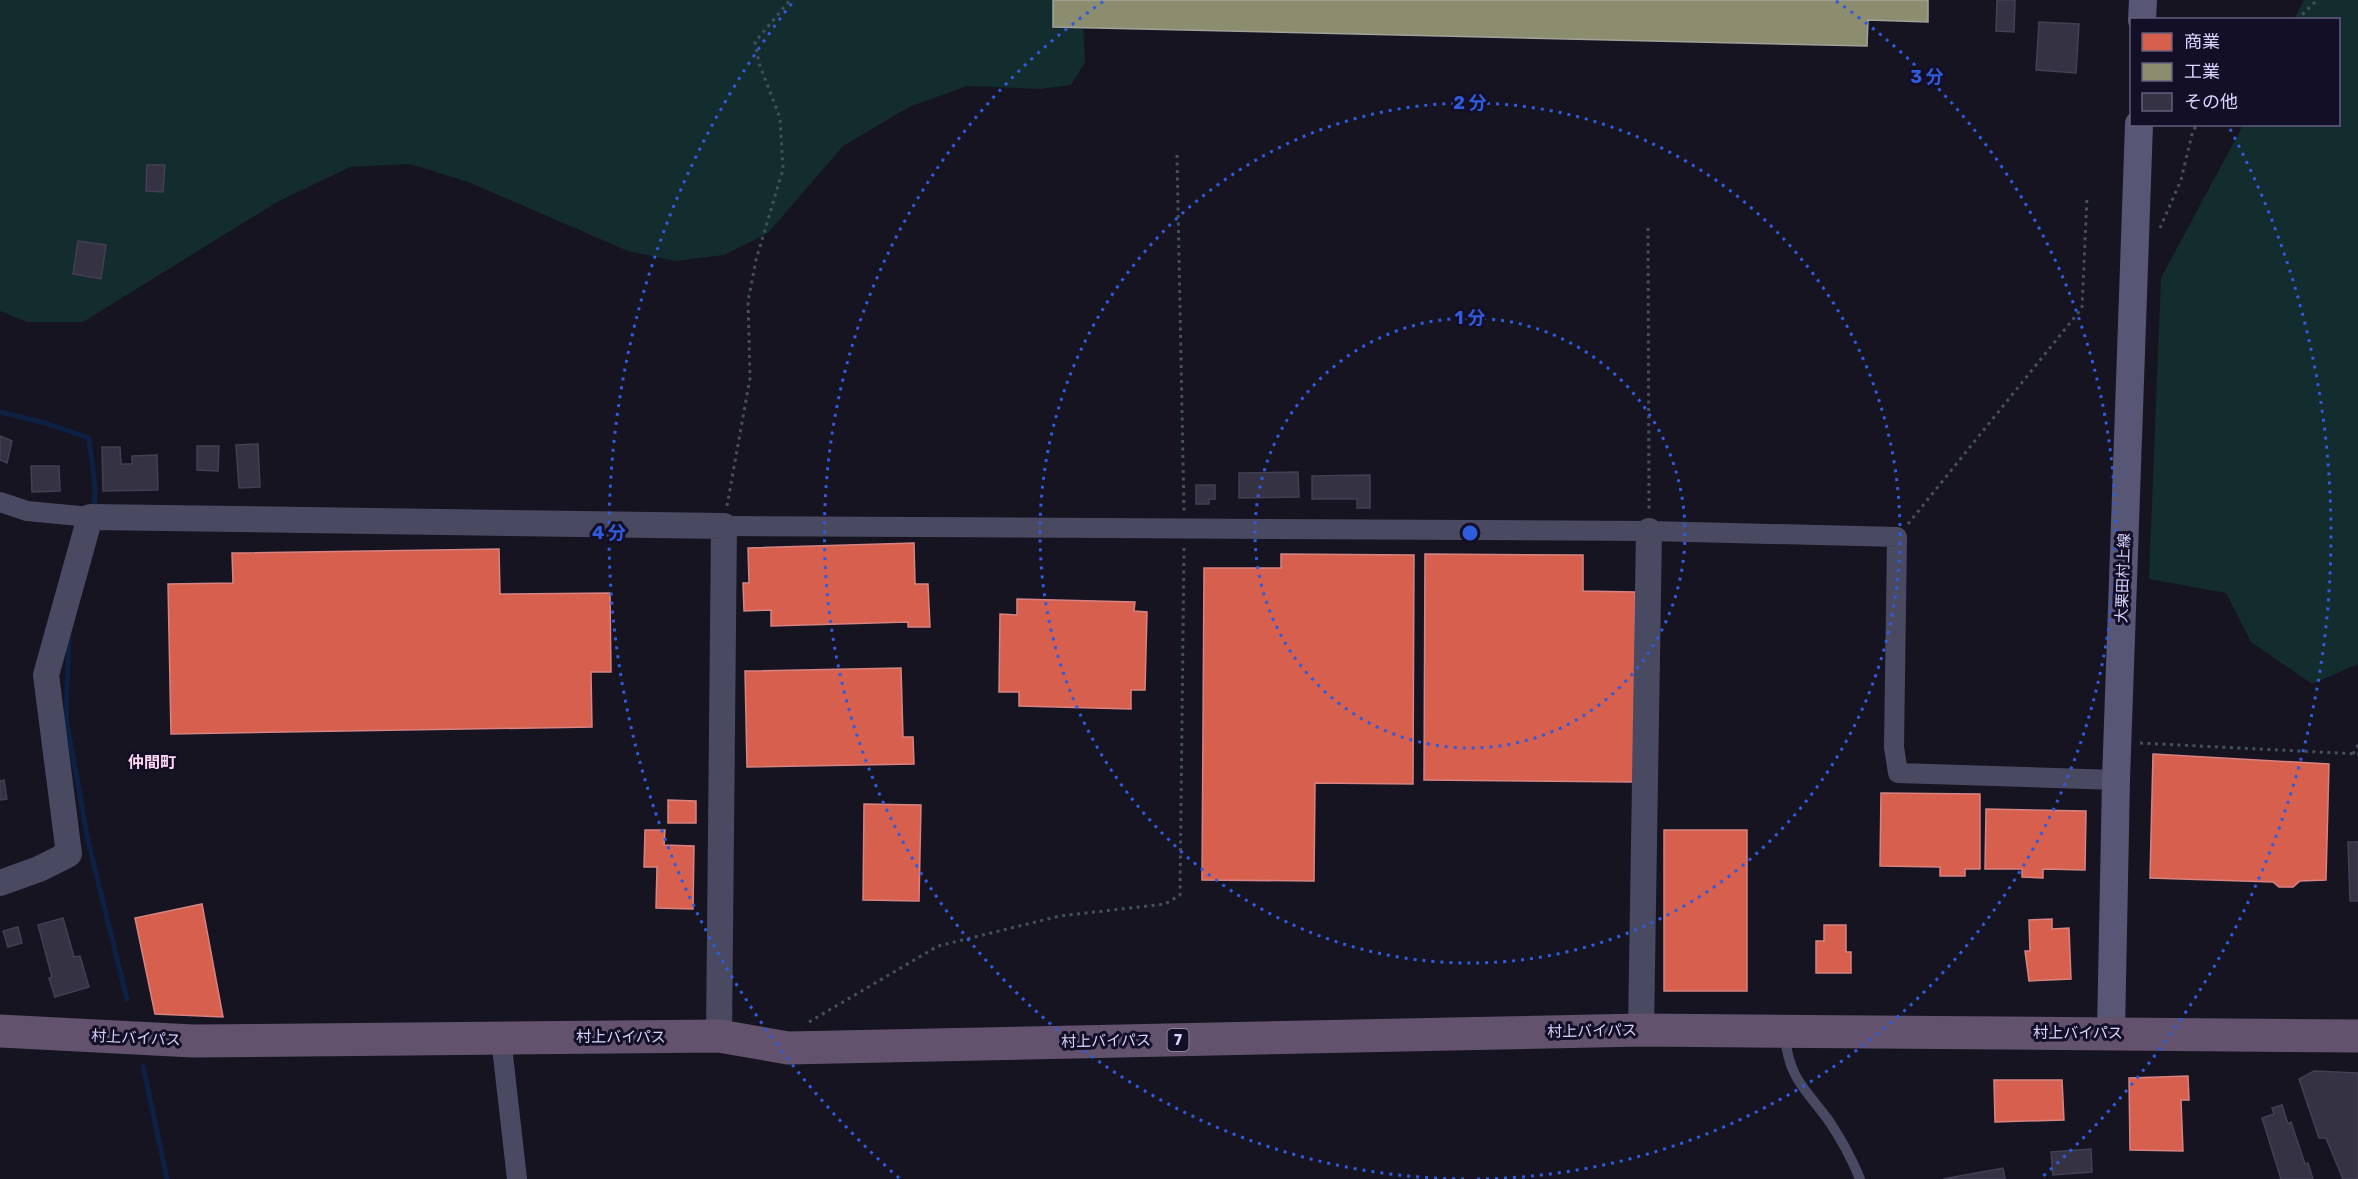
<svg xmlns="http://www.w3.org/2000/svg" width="2358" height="1179" viewBox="0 0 2358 1179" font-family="Rubik,'Noto Sans JP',sans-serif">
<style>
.green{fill:#132c2d}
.shops{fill:#d6604d;stroke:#d78382;stroke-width:1.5}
.industry{fill:#8c8c6e;stroke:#a3a29a;stroke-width:1.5}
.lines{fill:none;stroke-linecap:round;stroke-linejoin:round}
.stream{stroke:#0d2144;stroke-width:5}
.building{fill:#343243;stroke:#433f54;stroke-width:1.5}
.path{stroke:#44505f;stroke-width:3;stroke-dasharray:3 4.5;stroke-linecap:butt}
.service{stroke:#4a4962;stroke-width:10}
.minor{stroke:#4a4962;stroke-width:20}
.tertiary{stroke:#4a4962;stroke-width:26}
.secondary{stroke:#575674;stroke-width:28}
.trunk{stroke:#62526e;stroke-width:33}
.ring{fill:none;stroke:#305bdc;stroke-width:3;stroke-dasharray:3 6}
.labels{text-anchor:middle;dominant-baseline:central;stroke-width:6;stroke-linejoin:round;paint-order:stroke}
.shield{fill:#130f26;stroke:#9e99be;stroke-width:1.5}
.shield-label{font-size:14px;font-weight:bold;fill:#d9d4ff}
.street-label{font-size:15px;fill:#d9d4ff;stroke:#130f26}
.neighbourhood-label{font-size:16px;font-weight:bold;fill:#ffd6f0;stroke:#130f26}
.centre{fill:#305bdc;stroke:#130f26;stroke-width:3}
.ring-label{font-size:18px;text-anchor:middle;font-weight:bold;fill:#305bdc;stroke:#130f26;stroke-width:6;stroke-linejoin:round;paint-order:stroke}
</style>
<rect width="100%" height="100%" fill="#161421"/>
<!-- green -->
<g class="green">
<polygon points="0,0 1082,0 1085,62 1071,85 1040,89 967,86 909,107 843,146 768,233 724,255 675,261 628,251 468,182 410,164 350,167 277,202 83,322 27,322 0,311"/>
<polygon points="2304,0 2358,0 2358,664 2312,684 2251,642 2226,593 2149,579 2161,278 2243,125 2338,124 2338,20 2294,19"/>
</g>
<!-- shops -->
<g class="shops">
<polygon points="914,543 915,584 928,584 930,627 908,627 908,622 771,626 771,610 744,611 743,583 749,583 748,548"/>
<polygon points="499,549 500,594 610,593 611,672 591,672 592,727 171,734 168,584 233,583 232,553"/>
<polygon points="1281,554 1414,555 1413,784 1315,783 1314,881 1202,880 1204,568 1281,568"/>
<polygon points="1425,554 1583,555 1583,591 1635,592 1634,782 1424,780"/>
<polygon points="1017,599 1135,602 1134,611 1147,612 1145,690 1131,690 1131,709 1019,706 1019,692 999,692 1000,614 1017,615"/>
<polygon points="901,668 903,737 913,737 914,764 747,767 745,671"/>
<polygon points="2153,754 2329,764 2326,880 2300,881 2293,887 2279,887 2273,882 2150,878"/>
<polygon points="1881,793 1980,794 1980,869 1965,869 1965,876 1940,876 1940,867 1880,866"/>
<polygon points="668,800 696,801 696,823 668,823"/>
<polygon points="864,804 921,805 919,901 863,900"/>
<polygon points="1986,809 2086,811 2085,870 2043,869 2043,878 2022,877 2022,869 1985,869"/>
<polygon points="645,830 665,830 664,845 694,846 693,909 656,908 657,867 644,867"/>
<rect x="1664" y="830" width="83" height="161"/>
<polygon points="202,904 223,1017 155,1014 135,918"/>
<polygon points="2052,919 2052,929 2069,928 2071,979 2029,981 2025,951 2030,951 2029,920"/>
<polygon points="1824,925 1846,925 1846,952 1851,952 1851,973 1816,973 1816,941 1824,941"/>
<polygon points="2188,1076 2189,1100 2181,1100 2183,1151 2130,1150 2129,1078"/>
<polygon points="1994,1080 2062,1080 2064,1120 1995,1122"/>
</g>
<!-- industry -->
<polygon class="industry" points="1053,0 1928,0 1928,22 1868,20 1867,46 1053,27"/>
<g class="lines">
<!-- stream -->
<g class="stream">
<polyline points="0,412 45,423 89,438 95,488 94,509"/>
<polyline points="69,635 66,718 88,841 127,999"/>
<polyline points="143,1066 167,1179"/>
</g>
</g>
<!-- building -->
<g class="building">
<polygon points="1997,0 2015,0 2014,32 1996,31"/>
<polygon points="2039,22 2079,24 2076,73 2036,70"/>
<polygon points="147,165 165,165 163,192 146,191"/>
<polygon points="78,241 106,245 101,279 73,274"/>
<polygon points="0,436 12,441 7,463 0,460"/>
<polygon points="258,444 260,487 239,488 236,445"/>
<polygon points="197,446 219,446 218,471 197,470"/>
<polygon points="102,447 120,447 121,464 132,464 132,456 157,455 158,490 103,491"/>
<polygon points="31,466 59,466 60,491 32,492"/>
<polygon points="1298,472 1299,497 1239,498 1239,473"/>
<polygon points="1370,475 1370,508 1357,508 1357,499 1312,499 1312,476"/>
<polygon points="1196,485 1215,485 1215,499 1209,499 1209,504 1196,504"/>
<polygon points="4,780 7,799 0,800 0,781"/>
<polygon points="2348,842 2358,842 2358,901 2350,901"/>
<polygon points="63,918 74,957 80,956 89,987 55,997 49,978 52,977 38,925"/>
<polygon points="18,927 22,943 8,947 3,931"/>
<polygon points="2314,1071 2358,1073 2358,1179 2343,1179 2326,1138 2319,1138 2299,1079"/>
<polygon points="2282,1105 2288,1124 2291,1122 2305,1164 2308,1163 2313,1179 2281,1179 2262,1118 2274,1114 2272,1108"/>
<polygon points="2091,1149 2092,1172 2053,1175 2051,1152"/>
<polygon points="2003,1168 2005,1179 1943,1179"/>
</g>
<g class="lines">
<!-- path -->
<g class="path">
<polyline points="2297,20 2317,0"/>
<polyline points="1177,155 1184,511"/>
<polyline points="1648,228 1649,511"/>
<polyline points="2160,228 2181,180 2193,130 2199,124"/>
<polyline points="727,506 750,378 748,301 756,260 783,169 780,118 759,63 755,42 790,0"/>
<polyline points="1908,524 2082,308 2087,197"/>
<polyline points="2140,743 2358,754"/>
<polyline points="2353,754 2358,745"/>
<polyline points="809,1022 938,946 1060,916 1165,904 1180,895 1184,547"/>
</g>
<!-- service -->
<path class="service" d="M1785,1036c4,43 20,52 44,85 12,18 23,38 31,58"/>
<!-- minor -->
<g class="minor">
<polyline points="0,502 27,511 90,517"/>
<polyline points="724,526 1649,531 1897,537 1894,747 1898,773 2116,780"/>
<polyline points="501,1038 517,1179"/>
</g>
<!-- tertiary -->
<g class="tertiary">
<polyline points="0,883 39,869 69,854 46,675 90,517 724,526 719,1036"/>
<polyline points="1641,1030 1649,531"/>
</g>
<!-- secondary -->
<g class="secondary">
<polyline points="2142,20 2143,0"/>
<polyline points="2111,1032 2116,780 2139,124"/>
</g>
<!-- trunk -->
<polyline class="trunk" points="0,1031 193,1041 719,1036 788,1048 1641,1030 2358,1036"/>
</g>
<!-- distance rings -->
<g class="ring">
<circle cx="1470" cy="533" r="215"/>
<circle cx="1470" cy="533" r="430"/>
<path d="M1464 1179A646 646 0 0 1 1104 1M1836 1A646 646 0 0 1 1476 1179"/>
<path d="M899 1178A861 861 0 0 1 792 3M2230 129A861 861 0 0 1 2041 1178"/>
</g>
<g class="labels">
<!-- shield labels -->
<rect class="shield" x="1167.5" y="1029" width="21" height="22" rx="4.5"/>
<g class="shield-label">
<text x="1178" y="1040">7</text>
</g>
<!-- street labels -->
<g class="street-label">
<text transform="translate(2123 578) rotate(-88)">大栗田村上線</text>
<text transform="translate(1592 1031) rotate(-1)">村上バイパス</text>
<text x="2078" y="1033">村上バイパス</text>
<text x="621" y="1037">村上バイパス</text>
<text transform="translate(136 1038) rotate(3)">村上バイパス</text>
<text transform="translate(1106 1041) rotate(-1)">村上バイパス</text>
</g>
<!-- neighbourhood labels -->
<g class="neighbourhood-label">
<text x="152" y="762">仲間町</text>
</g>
</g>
<circle cx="1470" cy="533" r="9" class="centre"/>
<g class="ring-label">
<text x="1927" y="83">3 分</text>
<text x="1470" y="109">2 分</text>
<text x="1470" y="324">1 分</text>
<text x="609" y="539">4 分</text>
</g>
<!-- legend -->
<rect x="2130" y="18" width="210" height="108" fill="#130f26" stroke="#625e7d" stroke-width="1.5"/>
<rect x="2142" y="33" width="30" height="18" fill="#d6604d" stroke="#625e7d" stroke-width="1.5"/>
<text x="2184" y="48" font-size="18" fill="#d9d4ff">商業</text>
<rect x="2142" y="63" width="30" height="18" fill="#8c8c6e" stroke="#625e7d" stroke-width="1.5"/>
<text x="2184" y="78" font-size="18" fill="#d9d4ff">工業</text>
<rect x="2142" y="93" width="30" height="18" fill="#343243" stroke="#625e7d" stroke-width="1.5"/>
<text x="2184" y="108" font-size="18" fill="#d9d4ff">その他</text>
</svg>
